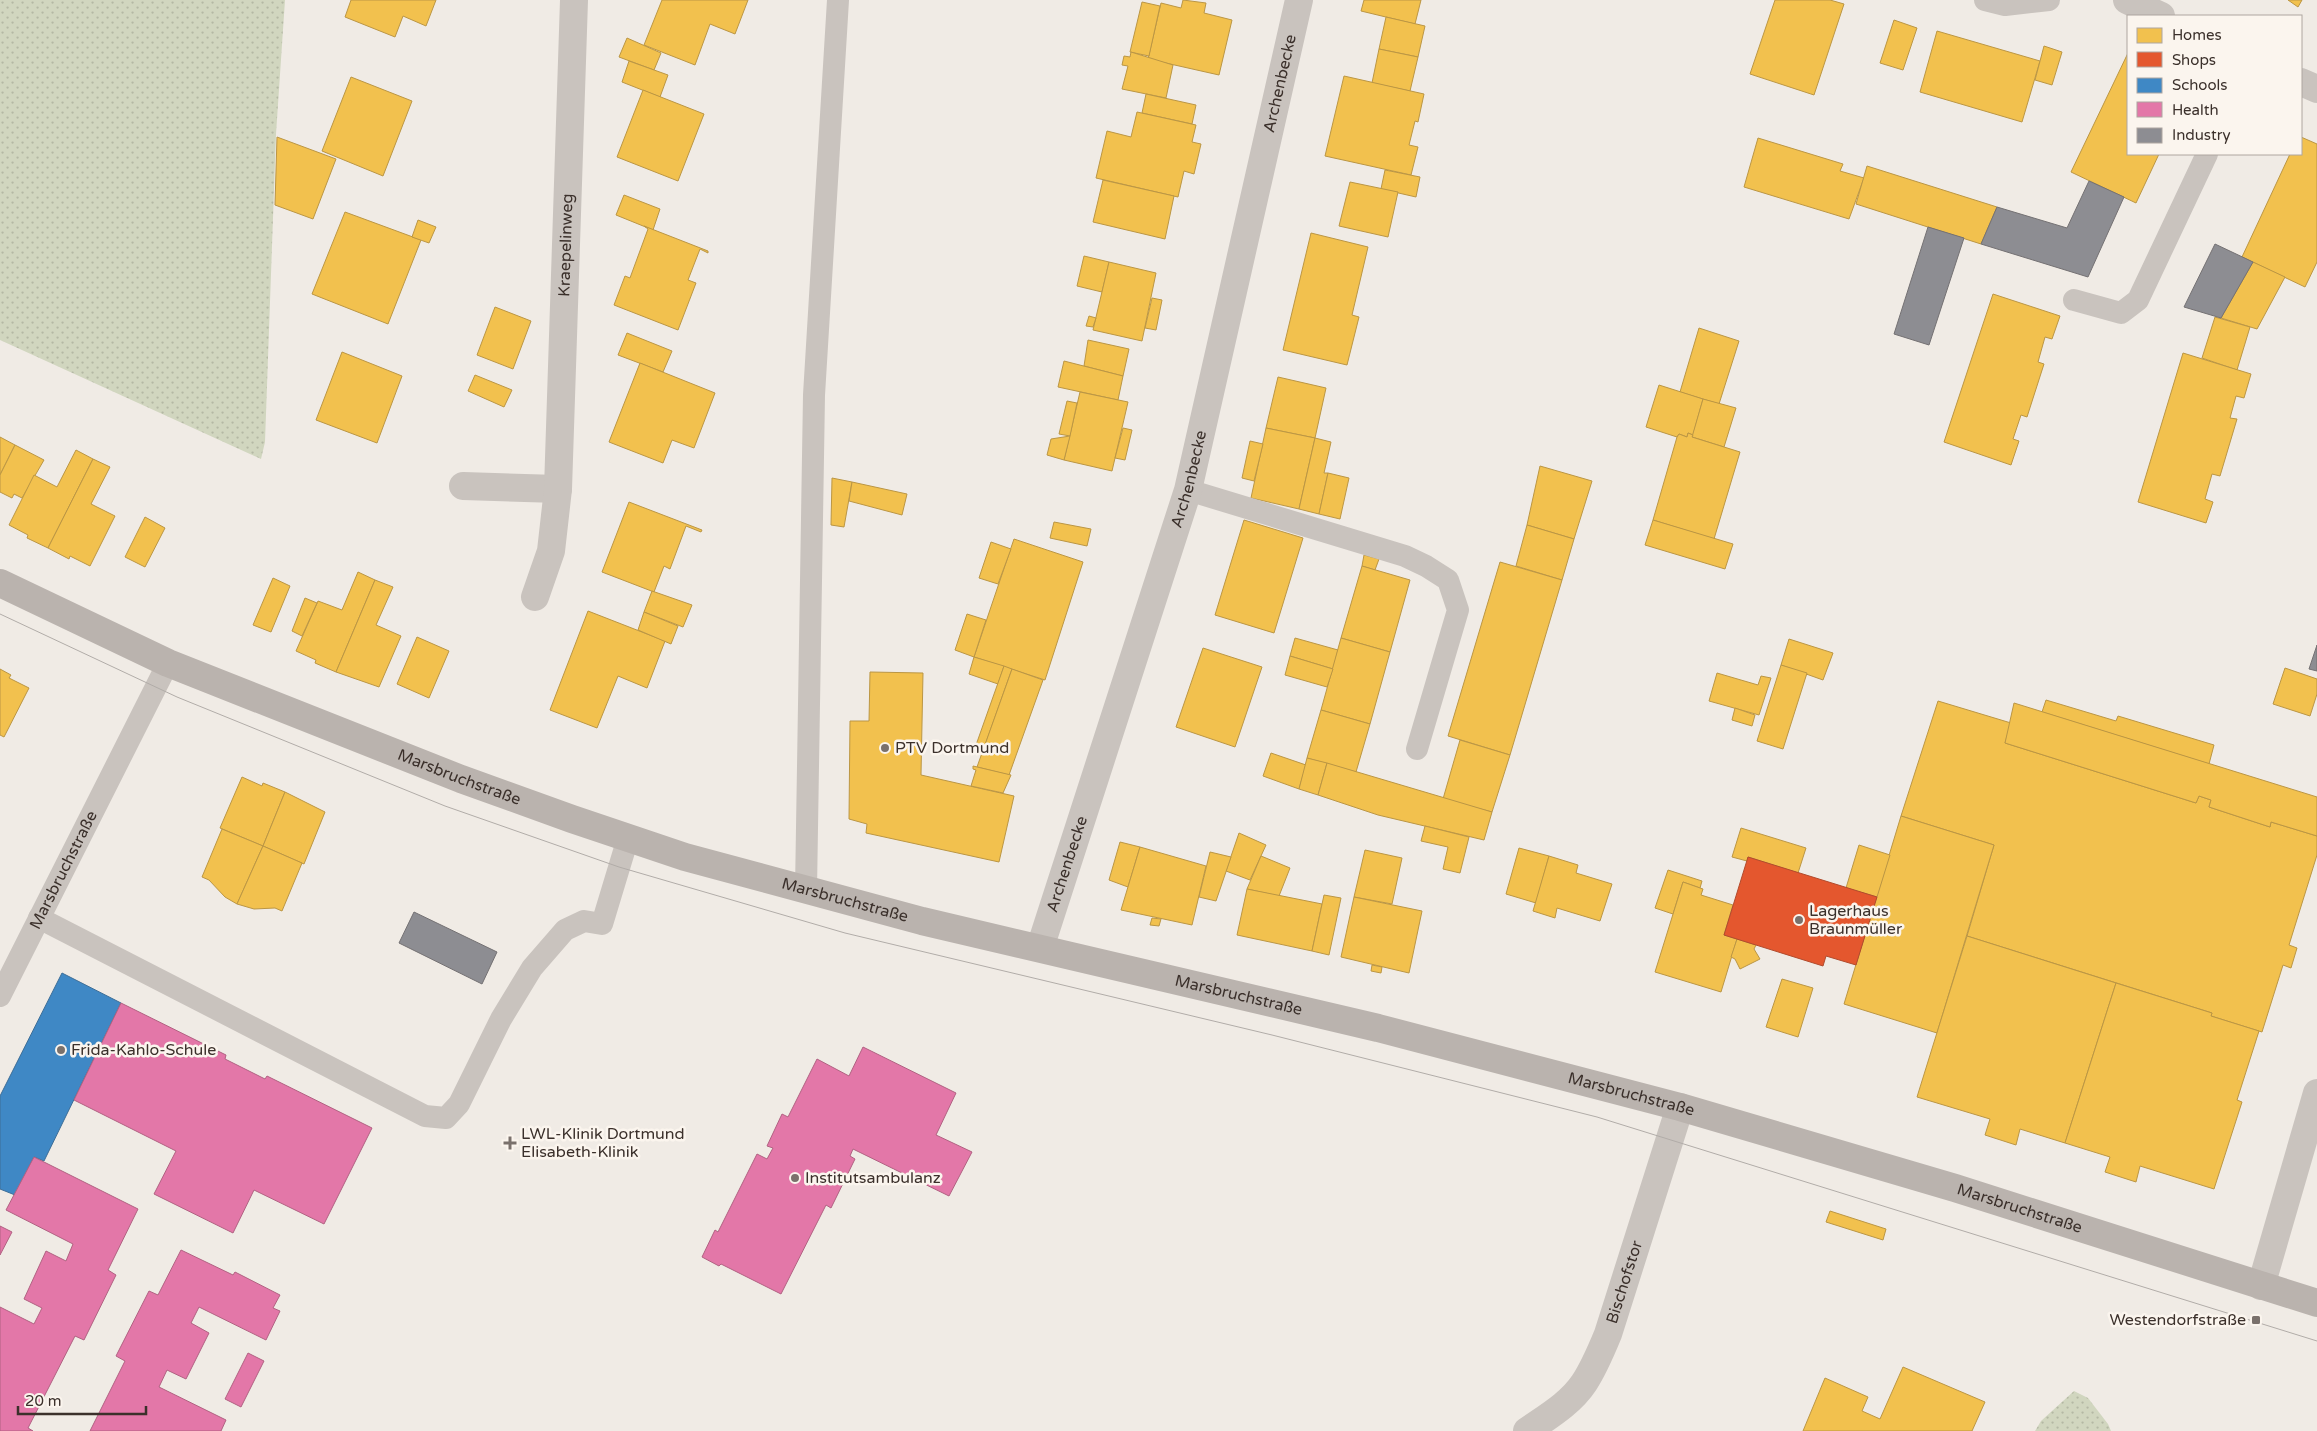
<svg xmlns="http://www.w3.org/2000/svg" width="2317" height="1431" viewBox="0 0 2317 1431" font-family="'Varela Round',sans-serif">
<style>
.grass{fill:url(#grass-dots)}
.homes{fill:#f2c14e;stroke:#bb9644}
.shops{fill:#e4572e;stroke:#b14b2d}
.schools{fill:#3f88c5;stroke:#3e6e97}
.health{fill:#e377a8;stroke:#b16282}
.industry{fill:#8d8d92;stroke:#747173}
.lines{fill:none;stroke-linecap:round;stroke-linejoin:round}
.lane{stroke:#c9c3be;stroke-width:22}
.street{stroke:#c9c3be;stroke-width:28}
.secondary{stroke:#bab3ae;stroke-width:28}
.tram{stroke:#b1aca8;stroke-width:1}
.poi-dot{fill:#7a716c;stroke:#fbf5ee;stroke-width:2}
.labels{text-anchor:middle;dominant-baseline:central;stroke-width:5;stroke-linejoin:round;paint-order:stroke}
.street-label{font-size:16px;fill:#3b302b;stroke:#fbf5ee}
.poi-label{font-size:16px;fill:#3b302b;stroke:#fbf5ee;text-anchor:start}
</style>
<defs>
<pattern id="grass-dots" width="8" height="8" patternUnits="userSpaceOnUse" patternTransform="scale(1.25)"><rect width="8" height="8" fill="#d1d6bf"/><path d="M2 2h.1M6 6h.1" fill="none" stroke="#b4b8a4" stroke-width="1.8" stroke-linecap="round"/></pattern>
</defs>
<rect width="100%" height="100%" fill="#f0ebe5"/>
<!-- grass -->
<g class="grass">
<polygon points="0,0 285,0 276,134 265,442 261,459 0,340"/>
<polygon points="2074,1391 2088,1398 2108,1424 2111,1431 2035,1431 2041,1421"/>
</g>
<!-- homes -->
<g class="homes">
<polygon points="351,0 436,0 426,26 403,16 395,37 345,17"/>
<polygon points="662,0 748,0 735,34 710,24 695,65 644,45"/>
<polygon points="1183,0 1206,3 1204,13 1232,20 1219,75 1148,59 1161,3 1181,8"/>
<polygon points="1364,0 1421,0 1415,24 1361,11"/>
<polygon points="1775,0 1830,0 1844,4 1814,95 1750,74"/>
<polygon points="2288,0 2302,0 2298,7"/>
<polygon points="1142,2 1160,6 1149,56 1130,52"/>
<polygon points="1386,17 1425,26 1418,57 1379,49"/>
<polygon points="1894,20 1917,28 1903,70 1880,63"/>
<polygon points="1937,31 2040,61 2022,122 1920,92"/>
<polygon points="627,38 661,53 654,70 619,57"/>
<polygon points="2044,46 2062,52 2052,85 2035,80"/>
<polygon points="1379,49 1418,57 1410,91 1372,83"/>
<polygon points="1131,52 1173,65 1166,98 1122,89 1128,66 1122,65 1124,56 1130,57"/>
<polygon points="2128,53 2128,154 2159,154 2136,203 2071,172"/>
<polygon points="629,61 668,75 660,97 622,82"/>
<polygon points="1344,76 1424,94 1418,122 1415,121 1409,145 1418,147 1411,175 1325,156"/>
<polygon points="351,77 412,101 383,176 322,151"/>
<polygon points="643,90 704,114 678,181 617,157"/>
<polygon points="1146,94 1196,105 1192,124 1142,113"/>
<polygon points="1137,112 1196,125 1192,142 1201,144 1194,174 1184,171 1178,197 1096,178 1107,131 1131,137"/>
<polygon points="277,137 336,159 313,219 275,205"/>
<polygon points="2301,137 2317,144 2317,262 2305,287 2242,257 2290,154 2301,154"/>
<polygon points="1758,138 1843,164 1840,171 1864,178 1849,219 1744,187"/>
<polygon points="1867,166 1997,207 1981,244 1856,204"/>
<polygon points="1385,170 1420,177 1416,197 1381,189"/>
<polygon points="1103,180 1174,196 1165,239 1093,222"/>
<polygon points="1350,182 1398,192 1388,237 1339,226"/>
<polygon points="624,195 660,209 653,230 616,215"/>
<polygon points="345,212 421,240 388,324 312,294"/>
<polygon points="418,220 436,227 429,243 412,237"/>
<polygon points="644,226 708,251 708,253 700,249 688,280 696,283 678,330 614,305 625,276 630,278 648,229"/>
<polygon points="1311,233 1368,247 1352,315 1359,317 1347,365 1283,350"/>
<polygon points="1084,256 1109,262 1102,292 1077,286"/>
<polygon points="1109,262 1156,273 1142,341 1093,330"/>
<polygon points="2253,262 2285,277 2257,329 2221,318"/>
<polygon points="1993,294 2060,316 2052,339 2045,337 2038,362 2044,364 2027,417 2021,415 2013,439 2019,441 2011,465 1944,442"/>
<polygon points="1152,298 1162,300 1156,330 1145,328"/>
<polygon points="495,307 531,321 513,369 477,355"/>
<polygon points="1089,316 1096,318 1093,327 1086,326"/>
<polygon points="2215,317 2250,327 2237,370 2202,358"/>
<polygon points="1699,328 1739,341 1719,404 1680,392"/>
<polygon points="627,333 672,351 663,372 618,355"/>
<polygon points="1088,340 1129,349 1123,376 1084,366"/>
<polygon points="342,352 402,376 377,443 316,420"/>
<polygon points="2183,353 2251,374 2244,398 2236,396 2230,418 2237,419 2220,476 2212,474 2205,499 2213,502 2206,523 2138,502"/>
<polygon points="1064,361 1123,376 1118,400 1058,387"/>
<polygon points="640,363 715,393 694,448 672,440 663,463 609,442"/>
<polygon points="475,375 512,390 504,407 468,391"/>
<polygon points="1278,377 1326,388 1315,438 1266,428"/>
<polygon points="1659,385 1703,399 1693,435 1688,433 1687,437 1679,434 1677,437 1646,427"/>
<polygon points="1080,392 1128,402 1112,471 1064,460"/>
<polygon points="1703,399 1736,408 1724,447 1692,437"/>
<polygon points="1067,401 1077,403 1070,436 1059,434"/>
<polygon points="1123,428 1132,430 1125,460 1115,458"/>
<polygon points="1266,428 1315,438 1299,509 1251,498"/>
<polygon points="1688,433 1693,435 1692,437 1740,452 1714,539 1653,520 1677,437 1679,434 1687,437"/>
<polygon points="1070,436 1064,460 1047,455 1051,439"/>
<polygon points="0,437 15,445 0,475"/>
<polygon points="1315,438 1331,442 1324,473 1328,473 1319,514 1299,509"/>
<polygon points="1250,441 1263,444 1254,481 1242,478"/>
<polygon points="15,445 44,460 22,498 14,494 12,498 0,492 0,475"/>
<polygon points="76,450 93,459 48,548 27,538 28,535 9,525 34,475 57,487"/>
<polygon points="93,459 110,467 91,504 115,516 90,566 70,556 69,559 48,548"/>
<polygon points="1540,466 1592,481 1574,539 1527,525"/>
<polygon points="1328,473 1349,478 1340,519 1319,514"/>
<polygon points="832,478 852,482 844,527 831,525"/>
<polygon points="852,482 907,494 902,515 849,501"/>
<polygon points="629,502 702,530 701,532 686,526 670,569 664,566 654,592 602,572"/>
<polygon points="145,517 165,528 145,567 125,557"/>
<polygon points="1244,520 1303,538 1274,633 1215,615"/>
<polygon points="1653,520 1733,544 1725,569 1645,545"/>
<polygon points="1054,522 1091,529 1087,546 1050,538"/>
<polygon points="1527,525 1574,539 1562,580 1516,566"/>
<polygon points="1014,539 1083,562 1045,680 974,657"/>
<polygon points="991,542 1011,549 998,584 979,578"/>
<polygon points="1364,555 1379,559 1375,570 1362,566"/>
<polygon points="1500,562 1562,580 1510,755 1448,736"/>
<polygon points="1362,566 1410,580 1390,652 1341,638"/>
<polygon points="358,572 375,580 336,672 315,663 316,660 296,651 318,601 342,610"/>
<polygon points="273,578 290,586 271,632 253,625"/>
<polygon points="375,580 393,587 376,625 401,636 379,687 336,672"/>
<polygon points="652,591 692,605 683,627 644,612"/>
<polygon points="305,598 317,603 302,636 292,631"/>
<polygon points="588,611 665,641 647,688 618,676 597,728 550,710"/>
<polygon points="644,612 678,626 671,644 638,630"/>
<polygon points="967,614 986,620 974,657 955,650"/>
<polygon points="417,637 449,651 429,698 397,684"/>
<polygon points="1295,638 1338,650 1333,669 1290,656"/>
<polygon points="1341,638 1390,652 1370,724 1321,710"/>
<polygon points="1789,639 1833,653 1823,680 1781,665"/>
<polygon points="1203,648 1262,667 1235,747 1176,727"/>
<polygon points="1290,656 1333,669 1327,687 1285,675"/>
<polygon points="974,657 1004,666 998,684 969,674"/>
<polygon points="1781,665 1807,673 1783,749 1757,741"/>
<polygon points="1004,666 1012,669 984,748 976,745"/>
<polygon points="2285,668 2317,679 2317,694 2310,716 2273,704"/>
<polygon points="0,669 11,675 9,678 29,688 4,737 0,735"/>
<polygon points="1012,669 1043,680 1009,775 977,767"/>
<polygon points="870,672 923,673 921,775 1014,796 999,862 866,833 867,824 849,819 850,721 869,721"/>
<polygon points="1717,673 1758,685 1761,676 1771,678 1759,715 1709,701"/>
<polygon points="2046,700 2116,721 2118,716 2214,745 2209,764 2042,712"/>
<polygon points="1938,701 2011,723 2005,743 2196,803 2199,796 2211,800 2209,807 2270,827 2271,822 2317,836 2317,855 2289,945 2297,948 2291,968 2283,965 2262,1032 2211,1016 2212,1013 1967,936 1994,845 1901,816"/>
<polygon points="2014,703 2317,797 2317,836 2271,822 2270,827 2209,807 2211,800 2199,796 2196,803 2005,743"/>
<polygon points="1735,708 1755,715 1752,726 1732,720"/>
<polygon points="1321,710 1370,724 1356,772 1307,758"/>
<polygon points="1460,740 1510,755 1492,812 1443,799"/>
<polygon points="1271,753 1306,765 1299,789 1263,776"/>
<polygon points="1307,758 1327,763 1318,795 1299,789"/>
<polygon points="1327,763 1492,812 1484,840 1378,815 1318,795"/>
<polygon points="973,766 1011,775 1003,793 971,786 976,770 973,769"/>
<polygon points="242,777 262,786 263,783 285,792 263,846 220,828"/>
<polygon points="285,792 325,812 304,864 263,846"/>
<polygon points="1901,816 1994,845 1937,1033 1844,1004"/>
<polygon points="1425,826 1469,837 1460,873 1443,869 1448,847 1421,841"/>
<polygon points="1741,828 1806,848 1798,873 1748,857 1747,861 1732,857"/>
<polygon points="222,829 263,846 237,904 225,897 209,880 202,877"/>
<polygon points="1239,833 1266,845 1250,880 1226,871"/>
<polygon points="1120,842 1140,847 1128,887 1109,880"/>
<polygon points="1859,845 1890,855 1877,897 1846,888"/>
<polygon points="263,846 302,863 282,911 275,908 254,909 237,904"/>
<polygon points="1140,847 1206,866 1192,925 1121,910"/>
<polygon points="1519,848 1549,856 1536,903 1506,894"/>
<polygon points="1365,850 1402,858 1392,904 1354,897"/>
<polygon points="1210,852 1231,857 1216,901 1199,897"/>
<polygon points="1261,856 1290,868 1279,896 1247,889"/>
<polygon points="1549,856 1578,865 1576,873 1612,884 1600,921 1557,908 1555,918 1533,911"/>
<polygon points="1668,870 1702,881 1700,888 1683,882 1673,914 1655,908"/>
<polygon points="1683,882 1703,889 1701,895 1733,905 1724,935 1737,939 1721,992 1655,972"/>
<polygon points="1247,889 1322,904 1312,951 1237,935"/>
<polygon points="1324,895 1341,898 1329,955 1312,951"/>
<polygon points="1354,897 1422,911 1409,973 1341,957"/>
<polygon points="1152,918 1161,919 1159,926 1150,925"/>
<polygon points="1967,936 2116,983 2065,1143 2020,1129 2016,1145 1985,1135 1990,1119 1917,1097"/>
<polygon points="1737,939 1756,945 1754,949 1760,959 1740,969 1735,959 1731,957"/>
<polygon points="1372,965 1382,967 1381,973 1371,971"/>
<polygon points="1782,979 1813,988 1798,1037 1766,1027"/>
<polygon points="2116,983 2212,1013 2211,1016 2259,1031 2237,1100 2242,1102 2214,1189 2140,1166 2136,1182 2105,1172 2110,1157 2065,1143"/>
<polygon points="1830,1211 1886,1229 1883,1240 1826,1222"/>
<polygon points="1903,1367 1985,1402 1972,1431 1803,1431 1825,1378 1868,1397 1862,1411 1880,1419"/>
</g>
<!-- shops -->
<polygon class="shops" points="1748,857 1877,897 1856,965 1826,956 1823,966 1724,935"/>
<!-- schools -->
<polygon class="schools" points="62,973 121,1003 44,1161 34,1157 15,1195 0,1189 0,1096"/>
<!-- health -->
<g class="health">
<polygon points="121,1003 226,1055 225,1059 265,1079 267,1076 372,1128 324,1224 254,1190 233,1233 154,1194 176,1151 74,1100"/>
<polygon points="863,1047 956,1093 936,1135 972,1152 949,1196 853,1149 850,1156 855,1159 831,1208 826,1205 781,1294 721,1264 719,1266 702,1257 715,1230 718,1232 757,1154 767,1159 773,1148 767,1146 782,1114 788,1117 817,1059 849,1076"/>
<polygon points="34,1157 138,1209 108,1270 116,1275 84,1340 75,1336 28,1428 33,1431 0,1431 0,1307 34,1324 42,1308 24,1299 46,1251 66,1261 73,1244 6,1210"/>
<polygon points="0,1226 12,1232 0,1255"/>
<polygon points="181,1250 233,1275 235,1272 280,1295 273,1308 280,1311 266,1340 199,1307 191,1323 209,1333 186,1379 167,1370 159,1387 226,1420 221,1431 90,1431 125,1361 116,1356 149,1291 158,1295"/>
<polygon points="248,1353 264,1361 241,1407 225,1399"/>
</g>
<!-- industry -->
<g class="industry">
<polygon points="2089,181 2124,197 2088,277 1981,244 1997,207 2067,228"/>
<polygon points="1928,227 1964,238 1929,345 1894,334"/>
<polygon points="2215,244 2253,262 2221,318 2184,307"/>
<polygon points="2317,645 2317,671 2309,669"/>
<polygon points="414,912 497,952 482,984 399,943"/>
</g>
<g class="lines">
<!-- lane -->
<g class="lane">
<polyline points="1985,0 2005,5 2049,0"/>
<polyline points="2074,300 2121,313 2138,300 2207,154"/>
<polyline points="1188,490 1405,556 1426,566 1448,580 1458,610 1417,749"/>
<polyline points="806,890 814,395 838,0"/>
<polyline points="39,918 425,1116 446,1118 459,1104 501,1019 532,968 565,930 584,921 602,924 628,838"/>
<path id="s1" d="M0,996l168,-333"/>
</g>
<!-- street -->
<g class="street">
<polyline points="2127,0 2161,16"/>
<polyline points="2301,82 2317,89"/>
<polyline points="463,486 558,489"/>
<path id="s2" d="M535,597l16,-46 7,-62 16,-489"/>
<path id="s3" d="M1040,948l148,-458 111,-490"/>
<polyline points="2261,1286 2317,1093"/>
<path id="s4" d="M1527,1431c20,-14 43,-27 57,-48 10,-15 17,-32 24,-49l72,-227"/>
</g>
<!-- secondary -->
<path class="secondary" id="s5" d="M0,583l168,80 293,116 111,40 113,38 237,64 456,107 302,79 275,81 362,115"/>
<!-- tram -->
<polyline class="tram" points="0,614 177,697 445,806 619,867 845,933 1272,1035 1597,1117 2317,1341"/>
</g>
<!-- markers -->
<g class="poi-dot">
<circle cx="885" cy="748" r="5"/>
<circle cx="1799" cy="920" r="5"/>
<circle cx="61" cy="1050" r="5"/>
<path d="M507.5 1135.5h5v5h5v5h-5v5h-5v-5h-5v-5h5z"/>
<circle cx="795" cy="1178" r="5"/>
<rect x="2251" y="1315" width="10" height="10" rx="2.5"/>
</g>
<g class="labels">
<!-- street labels -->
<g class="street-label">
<text stroke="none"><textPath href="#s3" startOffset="898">Archenbecke</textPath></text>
<text stroke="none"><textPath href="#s2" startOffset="355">Kraepelinweg</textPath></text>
<text stroke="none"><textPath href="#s3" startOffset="492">Archenbecke</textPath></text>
<text stroke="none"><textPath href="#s5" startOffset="499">Marsbruchstraße</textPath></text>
<text stroke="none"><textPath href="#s3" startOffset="88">Archenbecke</textPath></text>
<text stroke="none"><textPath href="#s1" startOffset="141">Marsbruchstraße</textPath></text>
<text stroke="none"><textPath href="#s5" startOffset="904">Marsbruchstraße</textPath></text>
<text stroke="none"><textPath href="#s5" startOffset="1309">Marsbruchstraße</textPath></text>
<text stroke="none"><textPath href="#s5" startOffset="1714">Marsbruchstraße</textPath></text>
<text stroke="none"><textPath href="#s5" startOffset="2119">Marsbruchstraße</textPath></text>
<text stroke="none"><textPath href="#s4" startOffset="184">Bischofstor</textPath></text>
</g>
<!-- poi labels -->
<g class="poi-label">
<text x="895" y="748">PTV Dortmund</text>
<text x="1809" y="911">Lagerhaus<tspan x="1809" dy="18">Braunmüller</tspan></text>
<text x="71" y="1050">Frida-Kahlo-Schule</text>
<text x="521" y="1134">LWL-Klinik Dortmund<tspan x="521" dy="18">Elisabeth-Klinik</tspan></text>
<text x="805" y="1178">Institutsambulanz</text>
<text x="2246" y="1320" text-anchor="end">Westendorfstraße</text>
</g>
</g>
<!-- legend -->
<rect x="2127" y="15" width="175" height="140" fill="#fbf5ee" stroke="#aea6a0"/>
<rect x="2137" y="28" width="25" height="15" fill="#f2c14e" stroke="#aea6a0"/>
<text x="2172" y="40" font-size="15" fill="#3b302b">Homes</text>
<rect x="2137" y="52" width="25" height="15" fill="#e4572e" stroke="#aea6a0"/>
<text x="2172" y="65" font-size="15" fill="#3b302b">Shops</text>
<rect x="2137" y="78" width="25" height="15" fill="#3f88c5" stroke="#aea6a0"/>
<text x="2172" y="90" font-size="15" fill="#3b302b">Schools</text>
<rect x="2137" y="102" width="25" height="15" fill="#e377a8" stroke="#aea6a0"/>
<text x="2172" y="115" font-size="15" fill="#3b302b">Health</text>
<rect x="2137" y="128" width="25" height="15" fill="#8d8d92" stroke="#aea6a0"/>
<text x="2172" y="140" font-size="15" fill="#3b302b">Industry</text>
<!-- scale -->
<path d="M18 1406v8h128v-8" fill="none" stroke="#3b302b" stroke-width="2.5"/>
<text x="25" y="1406" font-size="15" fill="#3b302b" stroke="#fbf5ee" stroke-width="4" paint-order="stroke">20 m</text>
</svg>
